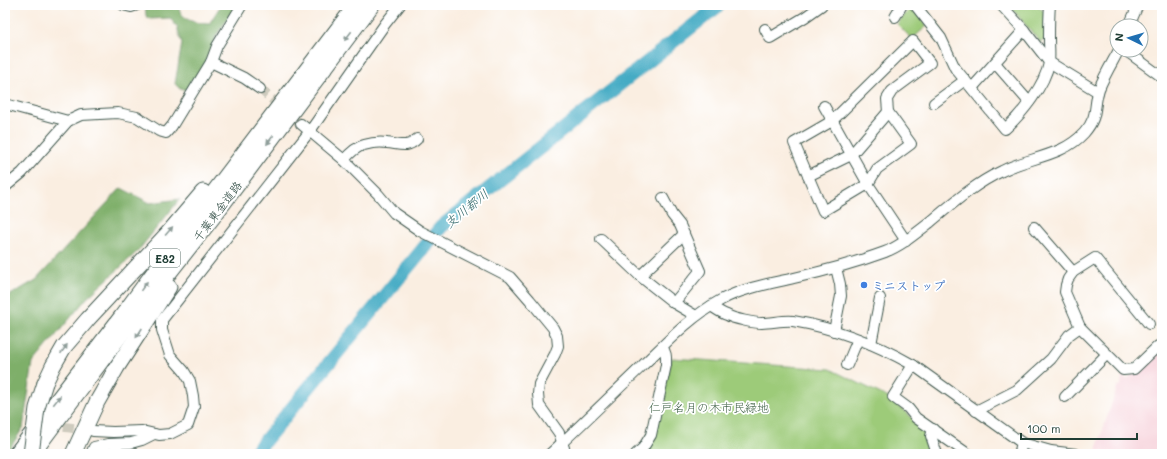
<svg xmlns="http://www.w3.org/2000/svg" width="1167" height="459" viewBox="0 0 1167 459" font-family="Mali,'Klee One',sans-serif">
<style>
.built{fill:#f6cfd8}
.green{fill:#9dcb79;stroke:#5e8456}
.forest{fill:#7eaf69;stroke:#4e764e}
.lines{fill:none;stroke-linecap:round;stroke-linejoin:round}
.river{stroke:#44abc4;stroke-width:14}
.minor-tunnel{stroke:#cecbbe;stroke-width:10;stroke-dasharray:10 5;stroke-linecap:butt}
.minor-casing{stroke:#40584e;stroke-width:12}
.highway-casing{stroke:#40584e;stroke-width:17}
.minor{stroke:#fff;stroke-width:10}
.highway{stroke:#fff;stroke-width:15}
.highway-bridge-casing{stroke:#40584e;stroke-width:17;stroke-linecap:butt}
.highway-bridge{stroke:#fff;stroke-width:15}
.oneway{fill:#8f9e9a}
.shop-dot{fill:#3f7fe0;stroke:#fff;stroke-width:1.5}
.labels{text-anchor:middle;dominant-baseline:central;stroke-width:3.5;stroke-linejoin:round;paint-order:stroke}
.shield{fill:#fff;stroke:#627771;stroke-width:1}
.shield-label{font-size:11px;font-weight:bold;fill:#1f3d34}
.street-label{font-size:12px;fill:#1f3d34;stroke:#fff}
.shop-label{font-size:12px;font-weight:bold;fill:#366cbe;stroke:#fff;text-anchor:start}
.park-label{font-size:12px;fill:#3e6045;stroke:#fff}
.water-label{font-size:13px;font-style:italic;fill:#2c6466;stroke:#fff}
</style>
<rect width="100%" height="100%" fill="#fff"/>
<filter id="ink" filterUnits="userSpaceOnUse"><feTurbulence type="fractalNoise" baseFrequency=".025" numOctaves="2"/><feDisplacementMap in="SourceGraphic" scale="8" xChannelSelector="R" yChannelSelector="G"/><feConvolveMatrix kernelMatrix="1 2 1 2 8 2 1 2 1" color-interpolation-filters="sRGB"/></filter>
<filter id="wash" filterUnits="userSpaceOnUse"><feTurbulence type="fractalNoise" baseFrequency=".012" numOctaves="4" result="noise"/><feDisplacementMap in="SourceGraphic" scale="16" xChannelSelector="R" yChannelSelector="G"/><feGaussianBlur stdDeviation="0.9" result="paint"/><feColorMatrix in="noise" values="0 0 0 0 0 0 0 0 0 0 0 0 0 0 0 0 0 1.4 0 .05"/><feComposite in="paint" operator="in"/></filter>
<g filter="url(#wash)">
<rect width="100%" height="100%" fill="#faeee1"/>
<!-- built -->
<polygon class="built" points="1162,350 1162,454 1108,454 1096,450 1117,388 1121,385 1122,374 1127,379 1159,351"/>
<!-- green -->
<g class="green">
<polygon points="1018,5 1036,5 1046,13 1046,39 1040,42 1013,10"/>
<polygon points="912,6 927,26 912,39 897,24"/>
<polygon points="672,358 830,369 887,397 907,413 926,430 932,449 930,454 642,454 667,377"/>
</g>
<!-- forest -->
<g class="forest">
<path d="M145,5h33c3,16 17,18 31,19l12,-19h16l-21,31 -8,24 -19,30 -9,-1 -5,-5 7,-41 -5,-16 -7,-9 -20,1 -4,-3z"/>
<polygon points="121,188 150,203 180,199 138,251 86,299 33,363 23,428 7,453 5,452 5,298 36,280"/>
</g>
<g class="lines">
<!-- river -->
<polyline class="river" points="254,454 441,227 719,5"/>
</g>
</g>
<g filter="url(#ink)">
<g class="lines">
<!-- minor-tunnel -->
<g class="minor-tunnel">
<polyline points="260,89 301,124"/>
<polyline points="49,425 89,430"/>
</g>
<defs>
<g id="minor">
<polyline points="123,5 131,7 137,5"/>
<path d="M915,5l26,33 14,30 50,61c17,-15 40,-44 44,-66 1,-8 0,-16 0,-24 0,-12 0,-23 1,-34"/>
<polyline points="1001,5 1024,30 1049,62 1098,92"/>
<polyline points="895,17 902,5"/>
<polyline points="1129,26 1138,5"/>
<polyline points="765,29 770,38 805,17 822,5"/>
<polygon points="913,41 930,63 892,91 887,99 888,112 911,144 877,169 868,184 823,211 794,143 832,121"/>
<polyline points="1125,50 1162,77"/>
<polyline points="211,62 244,78 260,89"/>
<polyline points="995,63 1029,102"/>
<polyline points="972,88 1024,30"/>
<polyline points="934,103 965,80"/>
<polyline points="5,104 68,121"/>
<polyline points="824,106 868,184 906,241"/>
<polyline points="301,124 344,160 378,194 394,213 420,231 510,277 530,300 553,328 557,336 558,346 555,354 539,384 538,394 539,405 559,433 564,448 565,454"/>
<path d="M344,160c5,-6 12,-13 20,-15 7,-2 16,-3 23,-2 12,1 20,6 30,-4"/>
<polyline points="808,176 851,155 888,112"/>
<polyline points="5,187 22,173 68,121 81,115 118,113 137,117 159,131 166,133 172,126 211,62 217,46 242,5"/>
<polyline points="663,198 672,215 680,225 700,271 674,303"/>
<polyline points="1034,227 1073,272"/>
<polyline points="601,239 640,276 674,303 696,316"/>
<polyline points="640,276 684,234"/>
<path d="M711,306c5,3 10,7 16,9 7,4 27,8 35,8 10,0 21,-3 31,-2 42,7 83,23 120,44l109,78 29,8 25,3"/>
<polyline points="1149,324 1095,258 1073,272 1068,279 1066,285 1065,292 1080,327 1123,370 1134,369 1158,346 1162,345"/>
<polyline points="834,331 841,296 840,284 836,268"/>
<polyline points="871,344 880,298"/>
<polyline points="847,365 858,339"/>
<polyline points="913,365 893,397 908,408 916,418 968,454"/>
<polyline points="1065,397 1107,354"/>
<polyline points="976,411 1017,390 1051,359 1069,335 1080,327"/>
<polyline points="933,429 931,436 937,454"/>
<polyline points="93,431 113,432 142,431 159,435 170,434 188,425 194,407 193,396 190,381 184,371 170,355 162,330 162,320 310,131 385,24 400,5"/>
<polyline points="91,454 94,447 108,444 131,443 142,440 154,434"/>
<path d="M550,454c31,-29 62,-59 92,-88 25,-24 48,-49 79,-66 22,-12 48,-16 73,-22 31,-7 61,-15 91,-26 16,-6 30,-18 43,-28 23,-19 46,-40 74,-53 27,-14 60,-14 82,-38 15,-17 9,-26 15,-44 5,-13 13,-26 20,-39"/>
<path d="M636,454l7,-6 8,-13 15,-70c0,-7 1,-12 -4,-18"/>
<polyline points="1019,454 1022,443"/>
</g>
<g id="highway">
<polyline points="45,383 53,366 64,347 88,319 169,232 203,192"/>
<polyline points="16,454 122,316 179,238 356,5"/>
<polyline points="32,454 128,325 213,217 372,5"/>
<polyline points="73,454 97,402 117,367 169,287"/>
</g>
</defs>
<!-- minor casing -->
<use href="#minor" class="minor-casing"/>
<!-- highway casing -->
<use href="#highway" class="highway-casing"/>
<!-- minor -->
<use href="#minor" class="minor"/>
<!-- highway -->
<use href="#highway" class="highway"/>
<defs>
<polyline id="highway-bridge" points="31,454 37,408 45,383"/>
</defs>
<!-- highway-bridge casing -->
<use href="#highway-bridge" class="highway-bridge-casing"/>
<!-- highway-bridge -->
<use href="#highway-bridge" class="highway-bridge"/>
</g>
<!-- one-way arrows -->
<defs><path id="oneway-solid" d="M-6-.8H1V-3.2L6.5 0L1 3.2V.8H-6Z"/></defs>
<g class="oneway">
<use href="#oneway-solid" transform="translate(348 36) rotate(127)"/>
<use href="#oneway-solid" transform="translate(270 140) rotate(127)"/>
<use href="#oneway-solid" transform="translate(169 231) rotate(-49)"/>
<use href="#oneway-solid" transform="translate(144 286) rotate(-54)"/>
<use href="#oneway-solid" transform="translate(139 333) rotate(123)"/>
<use href="#oneway-solid" transform="translate(64 349) rotate(-55)"/>
<use href="#oneway-solid" transform="translate(57 400) rotate(-52)"/>
</g>
</g>
<!-- markers -->
<circle class="shop-dot" cx="864" cy="285" r="4"/>
<g class="labels">
<!-- shield labels -->
<rect class="shield" x="150" y="249" width="30" height="18" rx="3"/>
<g class="shield-label">
<text x="165" y="258">E82</text>
</g>
<!-- street labels -->
<g class="street-label">
<text transform="translate(217 211) rotate(-53)">千葉東金道路</text>
</g>
<!-- shop labels -->
<g class="shop-label">
<text x="872" y="285">ミニストップ</text>
</g>
<!-- park labels -->
<g class="park-label">
<text x="709" y="407">仁戸名月の木市民緑地</text>
</g>
<!-- water labels -->
<g class="water-label">
<text transform="translate(466 208) rotate(-39)">支川都川</text>
</g>
</g>
<!-- margin -->
<rect width="1167" height="459" fill="none" stroke="#fff" stroke-width="20"/>
<!-- north arrow -->
<g transform="translate(1129 38) rotate(275)"><circle r="19" fill="#ffffff" stroke="#a5b1ae"/>
<path d="M0-3L7 15L0 10L-7 15Z" fill="#1f6fb2"/>
<text y="-6" font-size="11" font-weight="bold" text-anchor="middle" fill="#1f3d34">N</text>
</g>
<!-- scale -->
<path d="M1021 433v6h116v-6" fill="none" stroke="#1f3d34" stroke-width="2"/>
<text x="1027" y="433" font-size="12" fill="#1f3d34" stroke="#ffffff" stroke-width="3" paint-order="stroke">100 m</text>
</svg>
